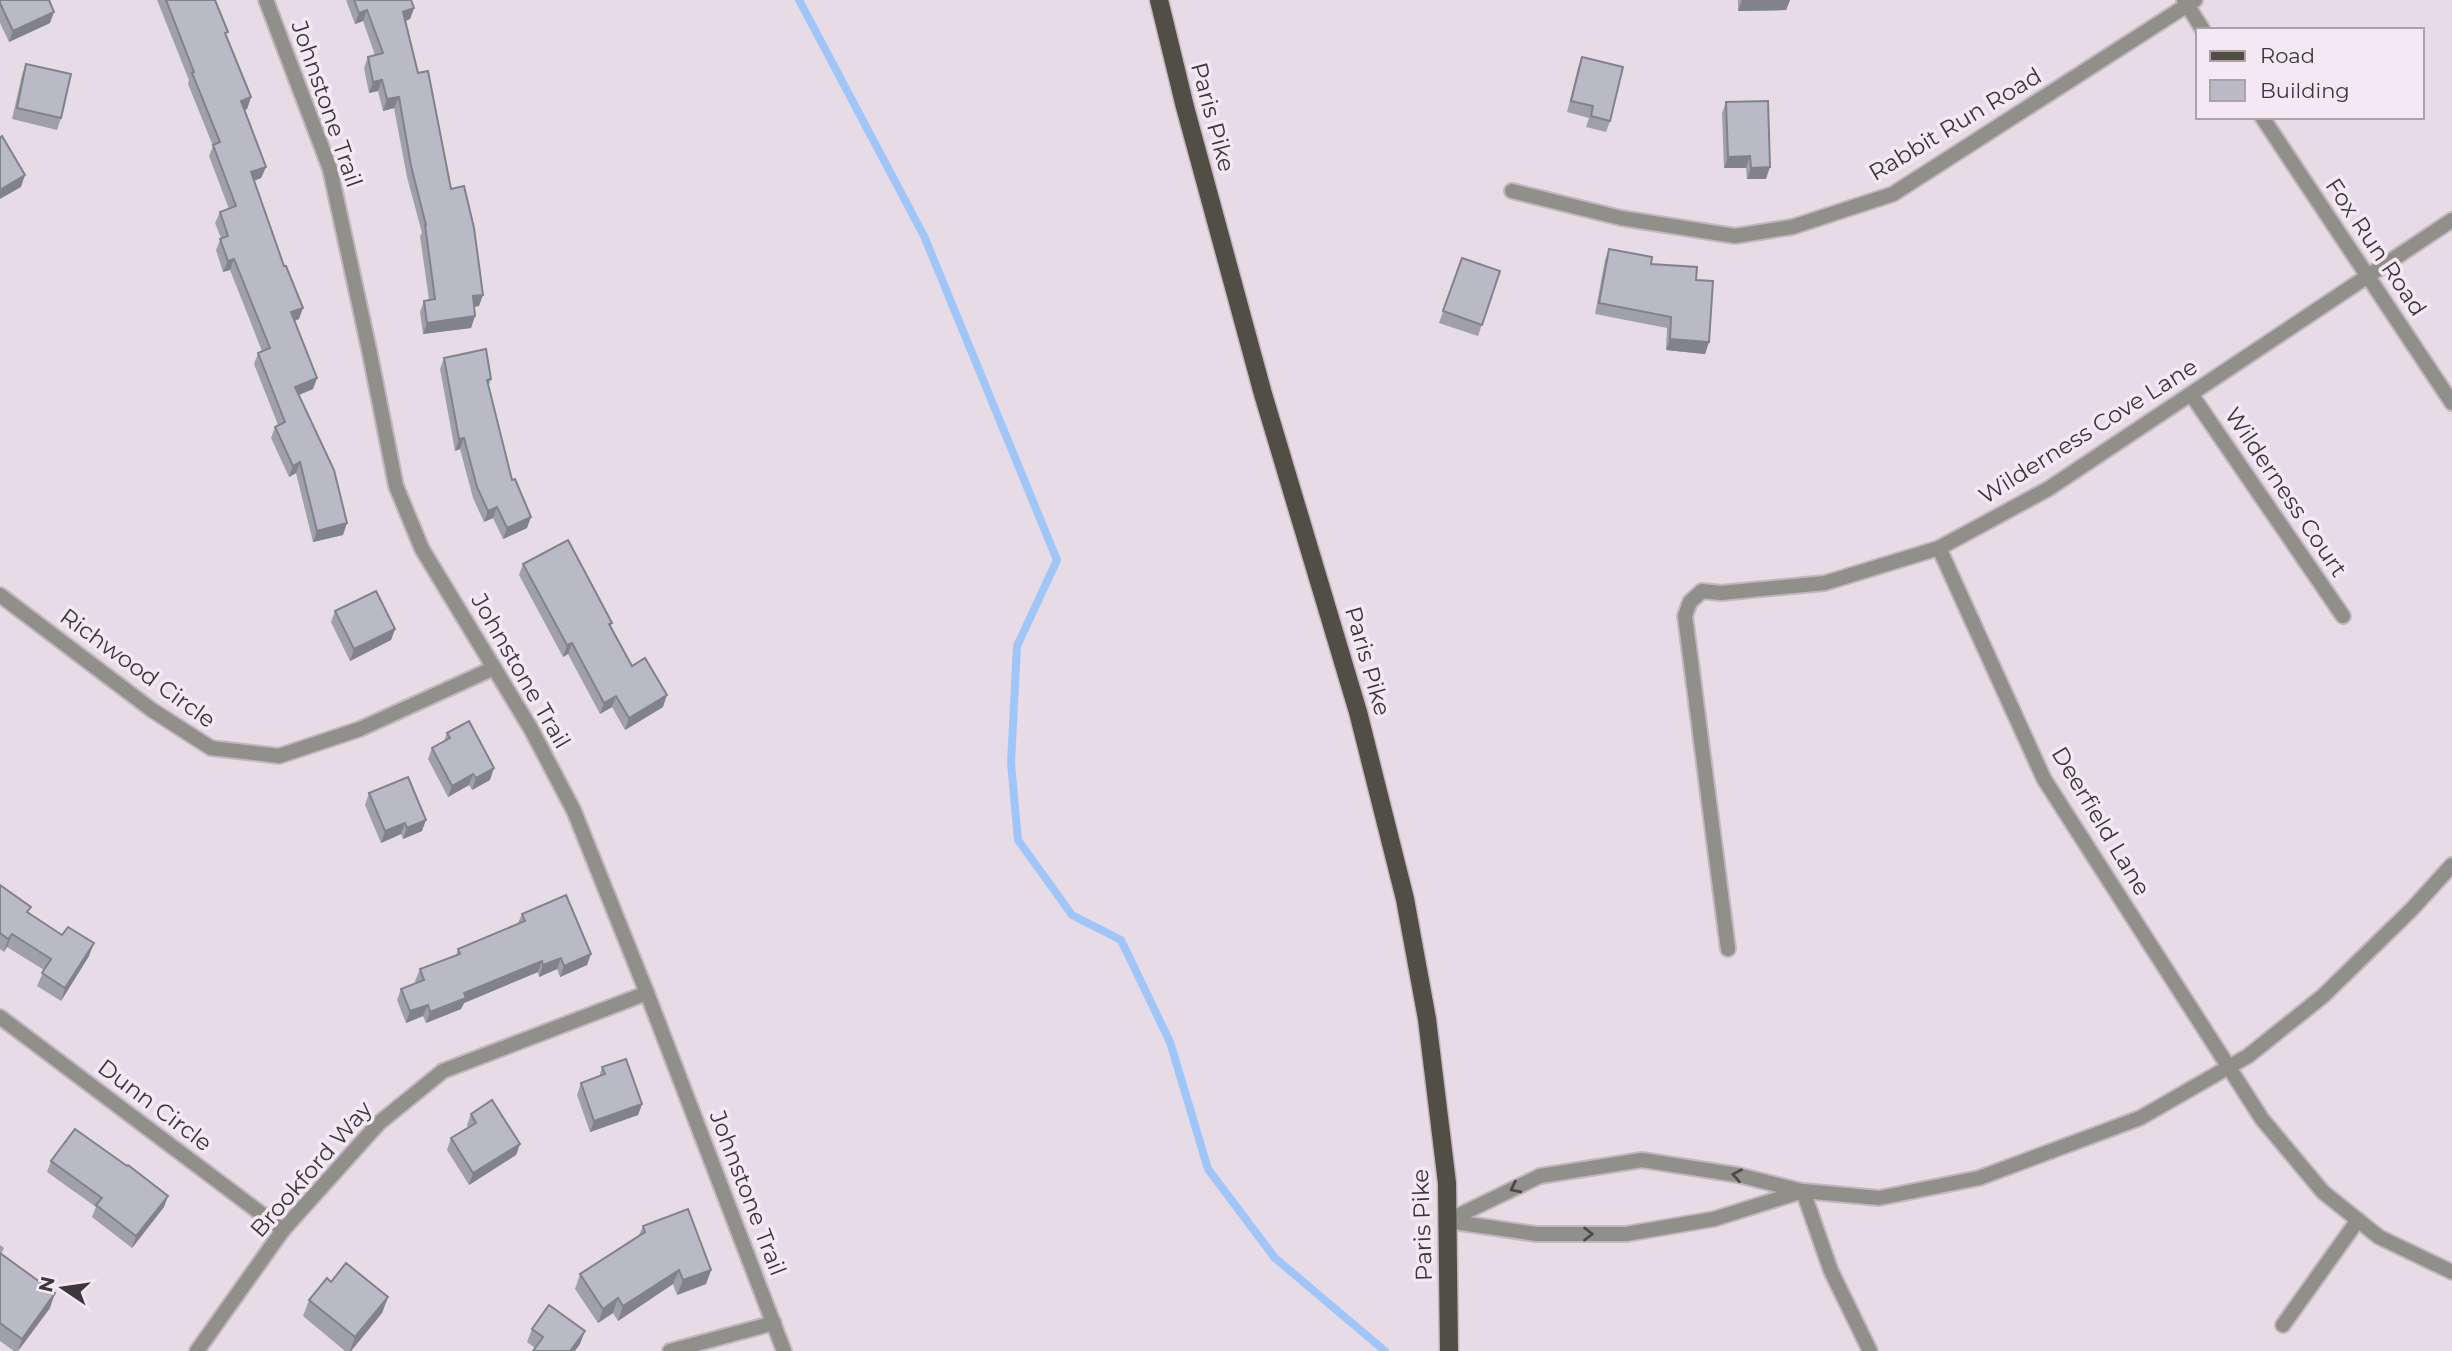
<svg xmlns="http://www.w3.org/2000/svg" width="2452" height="1351" viewBox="0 0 2452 1351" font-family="Montserrat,sans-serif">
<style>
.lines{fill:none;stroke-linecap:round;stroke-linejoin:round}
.stream{stroke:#a0c6f9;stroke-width:8}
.minor-casing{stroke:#c1b7c0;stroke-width:18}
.primary-casing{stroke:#c1b7c0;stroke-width:21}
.minor{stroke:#918f89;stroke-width:14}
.primary{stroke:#514e45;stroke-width:18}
.wall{fill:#a0a0ab}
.shaded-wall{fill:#82828b}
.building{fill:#babac7;stroke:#82828b;stroke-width:2}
.oneway{stroke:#4d494b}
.labels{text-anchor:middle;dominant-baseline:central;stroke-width:7;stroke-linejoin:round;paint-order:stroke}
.street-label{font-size:23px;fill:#3c373b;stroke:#f4e8f3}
</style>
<rect width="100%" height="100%" fill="#e7dbe5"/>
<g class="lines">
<!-- stream -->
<polyline class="stream" points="799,0 924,236 1057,560 1017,646 1011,763 1018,840 1072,915 1121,940 1170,1042 1208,1169 1275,1258 1385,1351"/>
<defs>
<g id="minor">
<polyline points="266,0 330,169 370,354 396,486 422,549 531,729 574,811 647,993 784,1351"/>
<polyline points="2184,0 2203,30"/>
<polyline points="2262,117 2452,403"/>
<polyline points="1512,191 1621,218 1735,236 1792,227 1893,194 2195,0"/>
<polyline points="2191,394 2343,616"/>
<polyline points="1939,548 2044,779 2262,1119 2323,1192 2379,1237 2452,1272"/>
<polyline points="0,595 152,710 211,748 279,756 360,729 494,668"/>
<polyline points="1728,949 1685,616 1690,602 1702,591 1721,593 1825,583 1939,548 2048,489 2452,220"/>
<polyline points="0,1017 283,1230"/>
<polyline points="1803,1191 1831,1271 1870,1351"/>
<polyline points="1447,1221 1536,1234 1626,1234 1714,1219 1803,1191 1879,1198 1979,1178 2140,1118 2248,1056 2323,996 2412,909 2452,865"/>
<polyline points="1447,1221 1540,1176 1642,1160 1738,1175 1802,1191"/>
<polyline points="2283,1325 2358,1220"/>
<polyline points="197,1351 283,1230 379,1123 443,1071 647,993"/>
<polyline points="670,1351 774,1323"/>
</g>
<polyline id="primary" points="1159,0 1185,107 1263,394 1358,712 1405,899 1427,1019 1447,1183 1449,1351"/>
</defs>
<!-- minor casing -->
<use href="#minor" class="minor-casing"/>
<!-- primary casing -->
<use href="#primary" class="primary-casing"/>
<!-- minor -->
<use href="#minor" class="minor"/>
<!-- primary -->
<use href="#primary" class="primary"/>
</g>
<!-- wall -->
<g class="wall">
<polygon points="0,0 50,23 9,42 0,23"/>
<polygon points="157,0 215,0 226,36 251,97 247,109 244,110 266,167 261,178 254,181 299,319 294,321 317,378 313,389 299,395 343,535 313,542 296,473 289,477 271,438 275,427 278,425 254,364 258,353 262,351 230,270 223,272 216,250 221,238 215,223 220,212 229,209 209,156 213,146 188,84 189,80"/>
<polygon points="346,0 411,0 414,8 410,19 406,21 418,73 451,189 479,306 474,307 475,316 471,328 423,334 420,312 424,301 429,300 420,236 422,233 407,177 394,108 383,111 378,91 369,93 364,68 368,57 375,55 363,21 355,24"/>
<polygon points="1738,0 1790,0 1786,10 1738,11"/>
<polygon points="1582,57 1610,121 1606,132 1586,127 1589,118 1567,112 1578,68"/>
<polygon points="26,64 61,118 57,130 12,119 22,75"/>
<polygon points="1726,102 1766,179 1747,179 1746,168 1724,168 1722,113"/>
<polygon points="1609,249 1696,280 1709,342 1705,354 1666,350 1667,328 1595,314 1605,260"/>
<polygon points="1462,258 1500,271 1478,336 1439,323"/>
<polygon points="444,358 491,379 488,387 512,480 527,528 503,539 493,518 484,522 473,498 460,449 455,451 440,369"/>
<polygon points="523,564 612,623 611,626 632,666 663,707 625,730 612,707 600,714 568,654 563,657 519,575"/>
<polygon points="335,611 395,629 391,640 350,661 331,622"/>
<polygon points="447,733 490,780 472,790 469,785 448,797 428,759 432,748 444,741"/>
<polygon points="369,793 422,831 403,839 401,834 381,843 365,805"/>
<polygon points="0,885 29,913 89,956 61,1001 37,986 44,970 7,947 4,952 0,949"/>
<polygon points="522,914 587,965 560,977 557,969 539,977 538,972 464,1003 461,1009 426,1023 423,1016 406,1023 397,1000 401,989 416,983 415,981 420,969 456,956 458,949 518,923"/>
<polygon points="602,1067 642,1104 638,1115 590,1132 577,1095 581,1083 599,1077"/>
<polygon points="471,1114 520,1144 516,1155 469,1185 447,1150 451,1138 468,1128 467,1125"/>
<polygon points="51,1161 164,1207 132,1248 92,1217 96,1207 47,1172"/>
<polygon points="643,1226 711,1270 706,1284 677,1295 673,1284 618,1321 613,1313 598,1323 575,1289 580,1274 639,1235"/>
<polygon points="0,1245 4,1248 1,1254 50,1308 18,1351 14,1351 0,1341"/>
<polygon points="331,1282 388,1297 382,1313 351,1351 345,1351 303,1316 309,1300"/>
<polygon points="532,1329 580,1344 535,1348 527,1342"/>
</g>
<!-- shaded-wall -->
<g class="shaded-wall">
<polygon points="1742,0 1790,0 1786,10 1738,11"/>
<polygon points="414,8 410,19 399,23 403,12"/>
<polygon points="367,10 363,21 355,24 359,13"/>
<polygon points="54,12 50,23 9,42 13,31"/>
<polygon points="382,80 378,91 369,93 373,82"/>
<polygon points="251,97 247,109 237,113 241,101"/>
<polygon points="399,97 394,108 383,111 387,99"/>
<polygon points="1750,156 1746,168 1724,168 1728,157"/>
<polygon points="266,167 261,178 247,183 251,172"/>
<polygon points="1770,167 1766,179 1747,179 1751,168"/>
<polygon points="25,175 21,187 0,199 0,190"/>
<polygon points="234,259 230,270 223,272 228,261"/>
<polygon points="483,295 479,306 469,307 473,296"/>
<polygon points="303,308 299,319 287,324 291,312"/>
<polygon points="475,316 471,328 423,334 427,323"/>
<polygon points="1670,339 1709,342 1705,354 1666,350"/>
<polygon points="317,378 313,389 291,398 295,387"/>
<polygon points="464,438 460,449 455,451 459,439"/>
<polygon points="300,462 296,473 289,477 293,466"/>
<polygon points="497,507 493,518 484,522 488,511"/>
<polygon points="531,517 527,528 503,539 507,528"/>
<polygon points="347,523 343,535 313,542 317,531"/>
<polygon points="395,629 391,640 350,661 354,649"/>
<polygon points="572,643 568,654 563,657 567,645"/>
<polygon points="667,695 663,707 625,730 629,718"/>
<polygon points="616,696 612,707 600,714 604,703"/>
<polygon points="494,768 490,780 472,790 476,778"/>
<polygon points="473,774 469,785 448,797 452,786"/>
<polygon points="426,820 422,831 403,839 407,828"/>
<polygon points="405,823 401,834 381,843 385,831"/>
<polygon points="12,934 7,947 4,952 8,939"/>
<polygon points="94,943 89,956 61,1001 65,988"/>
<polygon points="591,954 587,965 560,977 564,966"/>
<polygon points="561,958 557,969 539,977 543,965"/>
<polygon points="542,961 538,972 464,1003 461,1009 426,1023 430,1012 464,993"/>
<polygon points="428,1005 423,1016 406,1023 410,1011"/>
<polygon points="642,1104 638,1115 590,1132 594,1121"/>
<polygon points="520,1144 516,1155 469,1185 473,1173"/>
<polygon points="168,1196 164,1207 132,1248 136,1236"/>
<polygon points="679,1270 673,1284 618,1321 623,1306"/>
<polygon points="711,1270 706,1284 677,1295 683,1280"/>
<polygon points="55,1293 50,1308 18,1351 22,1339"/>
<polygon points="388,1297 382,1313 351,1351 350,1351 355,1337"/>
<polygon points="618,1298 613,1313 598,1323 603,1309"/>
<polygon points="585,1331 580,1344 575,1351 570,1351"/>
</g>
<!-- building -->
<g class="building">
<polygon points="0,0 49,0 54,12 13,31 0,3"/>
<polygon points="166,0 215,0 228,32 225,33 251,97 241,101 266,167 251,172 284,266 286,266 303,308 291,312 317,378 295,387 334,470 347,523 317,531 300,462 293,466 275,427 285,422 258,353 270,348 234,259 228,261 220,239 228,236 220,212 236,206 213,145 220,142 192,73 194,72"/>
<polygon points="354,0 411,0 414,8 403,12 418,73 428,71 451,189 464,186 474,228 483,295 473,296 475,316 427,323 424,301 435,299 425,225 426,225 411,166 399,97 387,99 382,80 373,82 368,57 383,53 367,10 359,13"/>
<polygon points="1582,57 1623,67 1610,121 1591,116 1593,106 1571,101"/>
<polygon points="26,64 71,74 61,118 17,108"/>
<polygon points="1768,101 1770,167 1751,168 1750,156 1728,157 1726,102"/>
<polygon points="2,136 25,175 0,190 0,138"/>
<polygon points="1609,249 1652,257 1651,264 1697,267 1696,280 1713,281 1709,342 1670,339 1671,317 1599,303"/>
<polygon points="1462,258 1500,271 1482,325 1443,311"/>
<polygon points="486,349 491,379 487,380 512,480 515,479 531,517 507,528 497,507 488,511 477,487 464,438 459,439 444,358"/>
<polygon points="568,540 612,623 609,624 632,666 645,658 667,695 629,718 616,696 604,703 572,643 567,645 523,564"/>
<polygon points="376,591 395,629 354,649 335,611"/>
<polygon points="469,721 494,768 476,778 473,774 452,786 432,748 450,738 447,733"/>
<polygon points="408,777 426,820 407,828 405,823 385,831 369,793"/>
<polygon points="0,885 31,907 27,912 62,935 68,927 94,943 65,988 42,973 51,959 12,934 8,939 0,933"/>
<polygon points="566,895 591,954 564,966 561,958 543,965 542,961 464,993 466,998 430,1012 428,1005 410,1011 401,989 424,980 420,969 460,954 458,949 525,921 522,914"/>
<polygon points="626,1059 642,1104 594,1121 581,1083 605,1074 602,1067"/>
<polygon points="492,1100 520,1144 473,1173 451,1138 476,1123 471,1114"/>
<polygon points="75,1129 127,1166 128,1165 168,1196 136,1236 96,1205 102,1198 51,1161"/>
<polygon points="688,1209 711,1270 683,1280 679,1270 623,1306 618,1298 603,1309 580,1274 645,1232 643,1226"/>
<polygon points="0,1253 55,1293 22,1339 0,1323"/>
<polygon points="346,1263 388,1297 355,1337 309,1300 327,1278 331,1282"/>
<polygon points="549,1305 585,1331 570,1351 533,1351 543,1337 532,1329"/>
</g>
<!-- one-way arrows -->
<defs><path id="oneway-chevron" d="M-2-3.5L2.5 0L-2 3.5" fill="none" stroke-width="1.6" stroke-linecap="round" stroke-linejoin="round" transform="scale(1.75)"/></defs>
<g class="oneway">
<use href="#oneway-chevron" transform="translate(1737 1175) rotate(-169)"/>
<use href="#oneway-chevron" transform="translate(1515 1188) rotate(154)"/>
<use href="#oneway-chevron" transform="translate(1588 1234)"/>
</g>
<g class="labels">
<!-- street labels -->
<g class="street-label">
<text transform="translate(327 104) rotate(71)">Johnstone Trail</text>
<text transform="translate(1213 117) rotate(75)">Paris Pike</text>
<text transform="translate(1955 124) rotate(-31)">Rabbit Run Road</text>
<text transform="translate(2376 247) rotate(56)">Fox Run Road</text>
<text transform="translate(2088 431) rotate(-32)">Wilderness Cove Lane</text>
<text transform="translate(2286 492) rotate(56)">Wilderness Court</text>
<text transform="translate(1368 661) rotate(74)">Paris Pike</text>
<text transform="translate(138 668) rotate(36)">Richwood Circle</text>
<text transform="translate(521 671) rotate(60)">Johnstone Trail</text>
<text transform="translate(2101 821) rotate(59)">Deerfield Lane</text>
<text transform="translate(155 1105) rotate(37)">Dunn Circle</text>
<text transform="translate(311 1169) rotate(-49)">Brookford Way</text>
<text transform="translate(748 1193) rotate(69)">Johnstone Trail</text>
<text transform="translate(1422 1225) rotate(-92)">Paris Pike</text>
</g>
</g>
<!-- legend -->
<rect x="2196" y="28" width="228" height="91" fill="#f4e8f3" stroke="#aaa1a9" stroke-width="2"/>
<rect x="2210" y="51" width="35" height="10" fill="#514e45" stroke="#aaa1a9" stroke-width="2"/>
<text x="2260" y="63" font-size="21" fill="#3c373b">Road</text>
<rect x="2210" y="80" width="35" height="21" fill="#babac7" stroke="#aaa1a9" stroke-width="2"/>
<text x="2260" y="98" font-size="21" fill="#3c373b">Building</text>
<!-- north arrow -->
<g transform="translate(63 1288) rotate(283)" stroke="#f4e8f3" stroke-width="5" paint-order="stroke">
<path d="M0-5L12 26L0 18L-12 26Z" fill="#3c373b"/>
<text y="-10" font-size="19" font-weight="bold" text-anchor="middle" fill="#3c373b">N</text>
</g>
</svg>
